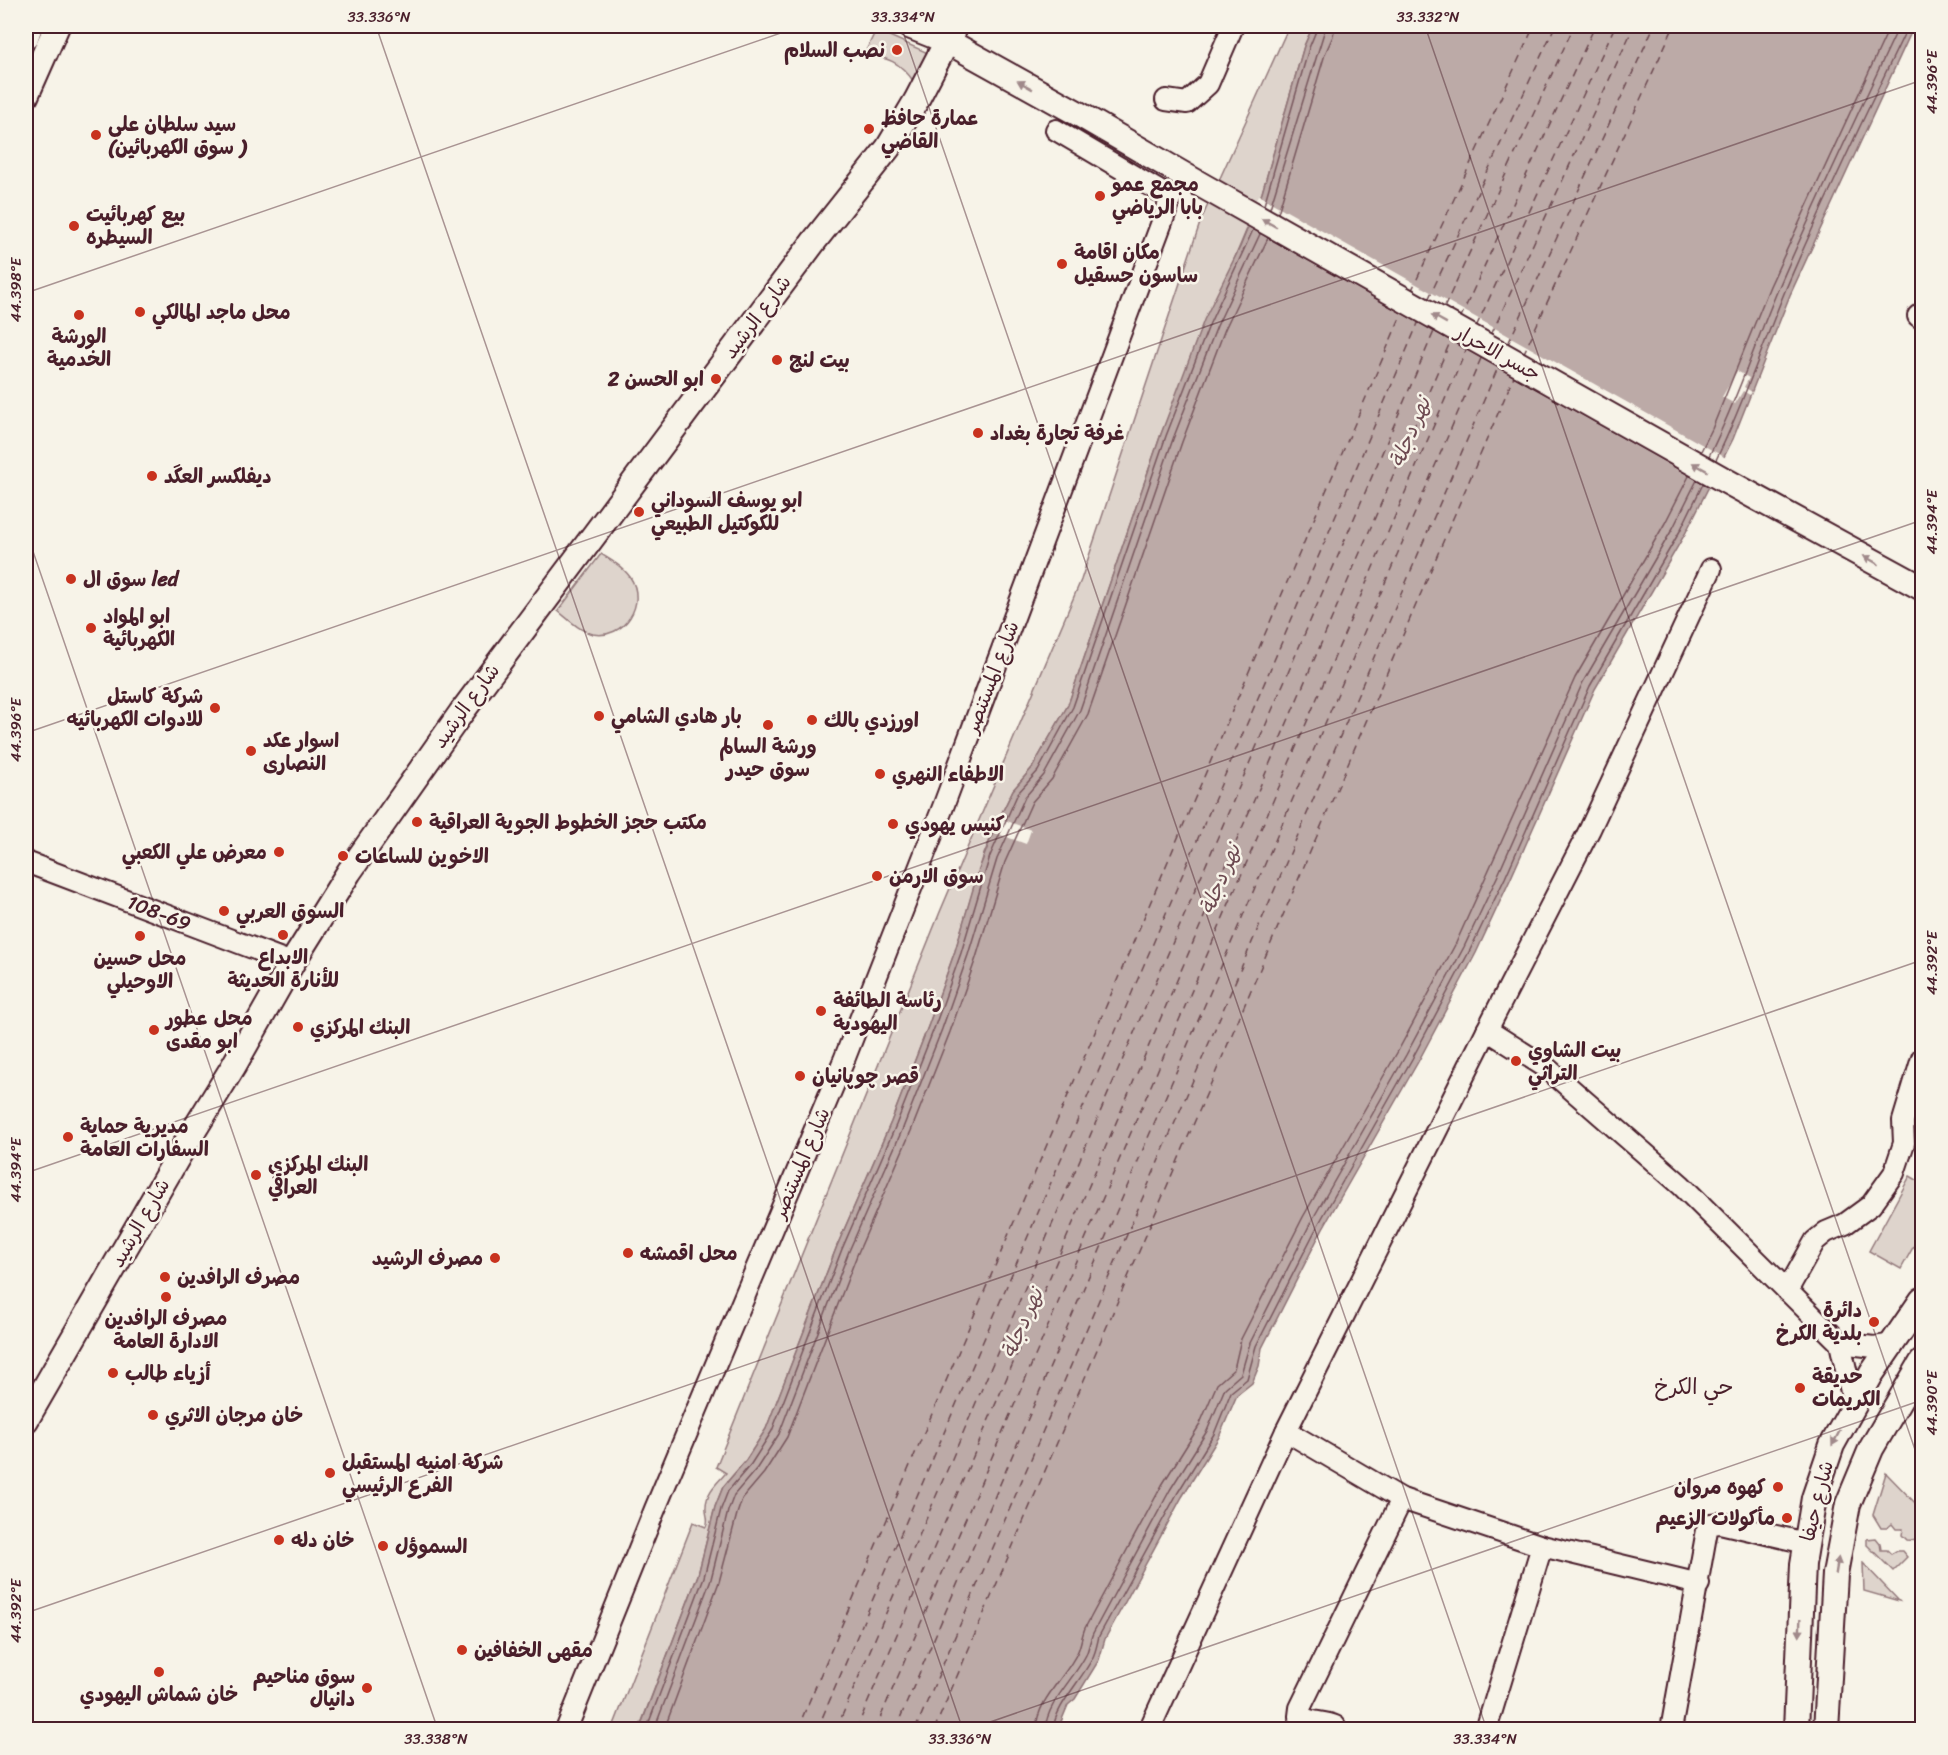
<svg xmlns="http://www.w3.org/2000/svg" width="1948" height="1755" viewBox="0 0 1948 1755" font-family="Sriracha,'Playpen Sans Arabic',sans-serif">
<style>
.green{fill:#ded4cc;stroke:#947a7c;stroke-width:1.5}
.water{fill:#bcaaa7;stroke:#8e7275;stroke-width:1.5}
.pier{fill:#f7f3e8}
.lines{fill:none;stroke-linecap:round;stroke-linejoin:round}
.shore{stroke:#78575d;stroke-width:1.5}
.ferry{stroke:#6c4950;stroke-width:1.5;stroke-dasharray:8 6;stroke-linecap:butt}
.minor-casing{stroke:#4a1f2b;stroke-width:24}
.major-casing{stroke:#4a1f2b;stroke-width:28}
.minor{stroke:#f7f3e8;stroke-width:20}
.major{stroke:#f7f3e8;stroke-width:24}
.oneway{fill:#a0898a}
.ticks{fill:none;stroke:#4a1f2b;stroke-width:1.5;stroke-opacity:0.45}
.poi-dot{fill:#c8321e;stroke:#f7f3e8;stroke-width:2}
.labels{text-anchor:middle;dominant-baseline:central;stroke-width:5;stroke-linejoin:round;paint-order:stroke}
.poi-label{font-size:20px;font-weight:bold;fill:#4a1f2b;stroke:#f7f3e8;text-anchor:start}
.street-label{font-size:20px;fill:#4a1f2b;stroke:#f7f3e8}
.water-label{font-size:21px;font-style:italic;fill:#6c4950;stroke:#f7f3e8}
.quarter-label{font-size:22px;fill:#4a1f2b;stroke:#f7f3e8}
.neatline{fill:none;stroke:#4a1f2b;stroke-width:2}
.ticks-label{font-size:15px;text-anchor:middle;fill:#4a1f2b}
</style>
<rect width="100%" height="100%" fill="#f7f3e8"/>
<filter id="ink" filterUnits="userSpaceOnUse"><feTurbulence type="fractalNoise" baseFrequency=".0167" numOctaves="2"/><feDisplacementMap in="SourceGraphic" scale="12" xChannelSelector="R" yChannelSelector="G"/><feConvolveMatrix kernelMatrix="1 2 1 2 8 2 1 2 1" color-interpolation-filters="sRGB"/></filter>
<g filter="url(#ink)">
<!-- green -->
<g class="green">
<path d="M1289,26h24l-9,20 -42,147 -101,241 -93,271 -36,63 -19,22 -17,35 -12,29 -29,97 -26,73 -38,98 -54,124 -71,183 -20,31 -23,27 -8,20 -17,68 -59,154 -27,1 81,-208 13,5c4,-8 -1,-12 0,-20 0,-15 11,-24 20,-34l-10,-6 224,-555 141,-332 120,-360z"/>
<path d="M876,30l52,23 -14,29c-13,-19 -27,-27 -51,-25z"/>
<path d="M601,554c10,6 22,13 29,23 18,26 -6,63 -37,57 -13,-3 -25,-15 -35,-23z"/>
<polygon points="1910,1176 1922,1183 1922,1231 1901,1269 1869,1251"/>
<polygon points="1886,1473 1922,1510 1922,1541 1907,1540 1902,1535 1903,1529 1896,1529 1892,1524 1887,1528 1881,1528 1873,1515"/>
<polygon points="1876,1538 1880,1543 1881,1550 1887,1550 1891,1554 1896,1551 1902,1551 1907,1557 1893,1571 1867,1545 1867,1539"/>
<polygon points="1863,1563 1899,1601 1864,1591"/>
</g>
<!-- water -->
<polygon class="water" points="1313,26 1914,26 1790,295 1733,439 1685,534 1595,689 1510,880 1476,953 1418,1062 1323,1228 1262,1348 1259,1366 1252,1383 1237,1395 1219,1437 1182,1497 1105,1639 1099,1660 1075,1699 1068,1705 1058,1729 639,1730 698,1575 715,1507 723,1487 746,1460 766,1429 837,1246 891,1122 929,1024 955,951 978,872 996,825 1013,790 1032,768 1068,705 1161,434 1204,320 1240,247 1262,193 1304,46"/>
<!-- pier -->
<g class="pier">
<polygon points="1258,195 1726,458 1711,489 1245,226"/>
<polygon points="1737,371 1749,378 1744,387 1752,392 1750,395 1743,391 1735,404 1722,397"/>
<polygon points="999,818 1031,830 1026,844 993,832"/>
</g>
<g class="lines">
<!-- shore -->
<g class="shore">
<polyline points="1264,205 1309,48 1318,26"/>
<polyline points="1270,208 1326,26"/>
<polyline points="1278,213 1325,54 1333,36 1335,26"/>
<polyline points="1701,451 1712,429 1770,286 1890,26"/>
<path d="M1709,456c28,-55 46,-113 70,-169 38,-88 80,-175 120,-261"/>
<path d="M1716,460c27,-55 46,-113 69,-169 38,-90 81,-177 123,-265"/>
<polyline points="646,1730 704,1577 721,1509 728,1491 751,1464 772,1431 842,1249 896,1125 935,1026 961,953 990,856 1018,793 1038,771 1073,707 1166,436 1210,323 1253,230"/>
<polyline points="654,1730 711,1579 728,1511 734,1495 757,1468 779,1434 849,1251 903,1128 942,1029 968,955 997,859 1025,797 1044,775 1080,710 1173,439 1217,326 1260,234"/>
<polyline points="664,1730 719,1582 737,1514 742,1499 764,1473 787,1437 857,1255 911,1131 950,1032 976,958 1005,862 1032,802 1052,779 1088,714 1182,442 1225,329 1268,238"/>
<path d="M1036,1730c1,-32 30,-52 42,-79 3,-7 4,-16 7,-23l77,-143 37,-59 18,-42 17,-15 7,-30 62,-122 95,-166 58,-108 119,-265 90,-155 24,-47"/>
<path d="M1045,1730c2,-28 29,-51 41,-75 3,-7 4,-15 7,-22l77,-143 37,-59 18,-43 16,-14 9,-31 61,-121 95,-167 58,-108 34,-72 85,-193 90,-154 24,-48"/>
<path d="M1053,1730c2,-24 28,-49 39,-71 4,-7 5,-15 7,-23l78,-142 37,-60 17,-42 16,-13 9,-33 62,-121 94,-166 58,-109 35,-72 85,-192 90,-155 23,-47"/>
</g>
<!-- ferry -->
<g class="ferry">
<polyline points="1411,292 1534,26"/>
<polyline points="1428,300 1555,26"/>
<polyline points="1444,308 1574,26"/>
<polyline points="1460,319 1595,26"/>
<polyline points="1476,327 1615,26"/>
<polyline points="1491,335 1634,26"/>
<polyline points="1508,344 1654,26"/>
<polyline points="1523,355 1674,26"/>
<polyline points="797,1730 1402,313"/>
<polyline points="817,1730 1419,321"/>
<polyline points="836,1730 1435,329"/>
<polyline points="856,1730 1451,340"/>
<polyline points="875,1730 1467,348"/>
<polyline points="895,1730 1482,356"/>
<polyline points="915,1730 1499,365"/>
<polyline points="934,1730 1514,376"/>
</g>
<defs>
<g id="minor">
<polyline points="1166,100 1187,103 1208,84 1233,26"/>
<polyline points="1918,316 1922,319"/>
<polyline points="26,862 292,963"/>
<polyline points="1487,1030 1547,1068 1681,1185 1840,1343 1854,1405"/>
<polyline points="1787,1291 1815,1241 1826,1232 1845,1224 1871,1205 1894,1173 1904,1143 1903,1121 1922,1058"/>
<polyline points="1840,1343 1874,1347 1894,1344"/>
<polyline points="1286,1431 1402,1499 1542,1546 1699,1584"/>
<polyline points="566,1730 655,1509 844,1060 943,807 1171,198 1056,130"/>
<polyline points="1149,1730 1286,1431 1487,1030 1590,829 1711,569"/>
<path d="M1335,1730v-4c-12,-5 -25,-3 -36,-10l1,-8 102,-209"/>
<polyline points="1486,1730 1542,1546"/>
<polyline points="1671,1730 1707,1530 1711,1524 1720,1523 1806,1543"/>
</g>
<g id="major">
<polyline points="909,26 947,41 1077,113 1203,186 1726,481 1922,588"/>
<polyline points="26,37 30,26"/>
<polyline points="26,96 57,26"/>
<polyline points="26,1420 180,1153 233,1067 292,963 349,872 461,713 815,240 888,148 916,101 955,26"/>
<polyline points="1796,1730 1803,1564 1814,1498 1832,1445 1872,1373 1922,1300"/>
<polyline points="1826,1730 1835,1574 1848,1504 1871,1449 1922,1362"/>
</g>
</defs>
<!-- minor casing -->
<use href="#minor" class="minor-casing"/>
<!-- major casing -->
<use href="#major" class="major-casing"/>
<!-- minor -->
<use href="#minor" class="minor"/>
<!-- major -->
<use href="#major" class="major"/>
</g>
<!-- one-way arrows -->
<defs><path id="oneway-solid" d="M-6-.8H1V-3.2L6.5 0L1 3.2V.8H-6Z" transform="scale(1.5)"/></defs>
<g class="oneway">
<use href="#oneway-solid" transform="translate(1025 85) rotate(-151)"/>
<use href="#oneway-solid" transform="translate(1269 223) rotate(-151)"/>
<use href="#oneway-solid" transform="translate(1439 319) rotate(-151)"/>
<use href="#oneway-solid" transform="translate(1700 467) rotate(-151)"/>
<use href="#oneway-solid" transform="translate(1871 560) rotate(-151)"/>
<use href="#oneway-solid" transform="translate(1836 1438) rotate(118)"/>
<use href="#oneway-solid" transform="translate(1837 1566) rotate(-81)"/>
<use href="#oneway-solid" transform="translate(1800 1628) rotate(92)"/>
</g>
</g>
<!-- ticks -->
<path class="ticks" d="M376,26l587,1704M901,26l586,1704M1425,26l497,1444M26,293l775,-267M26,531l412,1199M26,733l1896,-653M26,1173l1896,-653M26,1613l1896,-653M967,1730l955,-330"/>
<!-- markers -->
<g class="poi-dot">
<circle cx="897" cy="50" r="6"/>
<circle cx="869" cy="129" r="6"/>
<circle cx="96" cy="135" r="6"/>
<circle cx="1100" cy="196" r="6"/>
<circle cx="74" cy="226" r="6"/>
<circle cx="1062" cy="264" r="6"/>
<circle cx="140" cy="312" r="6"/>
<circle cx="79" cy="315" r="6"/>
<circle cx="777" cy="360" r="6"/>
<circle cx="716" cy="379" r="6"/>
<circle cx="978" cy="433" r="6"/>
<circle cx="152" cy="476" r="6"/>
<circle cx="639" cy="512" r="6"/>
<circle cx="71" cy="579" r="6"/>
<circle cx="91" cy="628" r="6"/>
<circle cx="215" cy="708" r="6"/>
<circle cx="599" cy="716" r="6"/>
<circle cx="812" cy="720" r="6"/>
<circle cx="768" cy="725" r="6"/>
<circle cx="251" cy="751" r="6"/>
<circle cx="880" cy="774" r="6"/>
<circle cx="417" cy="822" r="6"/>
<circle cx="893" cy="824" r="6"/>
<circle cx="279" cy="852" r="6"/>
<circle cx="343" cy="856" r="6"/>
<circle cx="877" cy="876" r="6"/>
<circle cx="224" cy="911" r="6"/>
<circle cx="283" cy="935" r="6"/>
<circle cx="140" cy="936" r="6"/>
<circle cx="821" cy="1011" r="6"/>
<circle cx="298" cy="1027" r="6"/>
<circle cx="154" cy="1030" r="6"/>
<circle cx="1516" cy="1061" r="6"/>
<circle cx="800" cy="1076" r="6"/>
<circle cx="68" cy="1137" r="6"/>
<circle cx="256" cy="1175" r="6"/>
<circle cx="628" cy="1253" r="6"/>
<circle cx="495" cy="1258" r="6"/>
<circle cx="165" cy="1277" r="6"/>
<circle cx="166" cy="1297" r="6"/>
<circle cx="1874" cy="1322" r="6"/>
<circle cx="113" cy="1373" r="6"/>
<circle cx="1800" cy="1388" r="6"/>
<circle cx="153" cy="1415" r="6"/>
<circle cx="330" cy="1473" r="6"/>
<circle cx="1778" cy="1487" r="6"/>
<circle cx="1787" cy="1518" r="6"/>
<circle cx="279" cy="1540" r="6"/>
<circle cx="383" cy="1546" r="6"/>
<circle cx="462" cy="1650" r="6"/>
<circle cx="159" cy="1672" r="6"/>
<circle cx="367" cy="1688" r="6"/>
</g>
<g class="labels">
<!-- poi labels -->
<g class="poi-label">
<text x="885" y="50" text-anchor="end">نصب السلام</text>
<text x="881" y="118">عمارة حافظ<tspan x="881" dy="23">القاضي</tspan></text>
<text x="108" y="124">سيد سلطان على<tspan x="108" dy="23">(سوق الكهربائين )</tspan></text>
<text x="1112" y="184">مجمع عمو<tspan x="1112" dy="23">بابا الرياضي</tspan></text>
<text x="86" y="214">بيع كهربائيت<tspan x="86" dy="23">السيطره</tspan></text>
<text x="1074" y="252">مكان اقامة<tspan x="1074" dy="23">ساسون حسقيل</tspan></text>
<text x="152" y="312">محل ماجد المالكي</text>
<text x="79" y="336" text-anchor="middle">الورشة<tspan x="79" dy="23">الخدمية</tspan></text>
<text x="789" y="360">بيت لنج</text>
<text x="704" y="379" text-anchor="end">ابو الحسن 2</text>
<text x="990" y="433">غرفة تجارة بغداد</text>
<text x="164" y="476">ديفلكسر العگد</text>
<text x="651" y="500">ابو يوسف السوداني<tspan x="651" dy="23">للكوكتيل الطبيعي</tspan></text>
<text x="83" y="579">سوق ال led</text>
<text x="103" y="616">ابو المواد<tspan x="103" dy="23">الكهربائية</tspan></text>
<text x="203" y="696" text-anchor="end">شركة كاستل<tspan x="203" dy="23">للادوات الكهربائيه</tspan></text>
<text x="611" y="716">بار هادي الشامي</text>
<text x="824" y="720">اورزدي بالك</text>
<text x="263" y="740">اسوار عكد<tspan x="263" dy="23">النصارى</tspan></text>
<text x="768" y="746" text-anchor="middle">ورشة السالم<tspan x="768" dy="23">سوق حيدر</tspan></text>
<text x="892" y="774">الاطفاء النهري</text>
<text x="429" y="822">مكتب حجز الخطوط الجوية العراقية</text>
<text x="905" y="824">كنيس يهودي</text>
<text x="267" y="852" text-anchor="end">معرض علي الكعبي</text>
<text x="355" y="856">الاخوين للساعات</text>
<text x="889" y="876">سوق الارمن</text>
<text x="236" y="911">السوق العربي</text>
<text x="283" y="957" text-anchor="middle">الابداع<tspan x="283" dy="23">للأنارة الحديثة</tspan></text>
<text x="140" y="958" text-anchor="middle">محل حسين<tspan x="140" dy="23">الاوحيلي</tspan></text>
<text x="833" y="1000">رئاسة الطائفة<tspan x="833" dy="23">اليهودية</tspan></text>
<text x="166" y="1018">محل عطور<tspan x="166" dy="23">ابو مقدى</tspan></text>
<text x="310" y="1027">البنك المركزي</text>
<text x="1528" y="1050">بيت الشاوي<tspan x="1528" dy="23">التراثي</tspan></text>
<text x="812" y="1076">قصر چوپانیان</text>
<text x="80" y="1126">مديرية حماية<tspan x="80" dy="23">السفارات العامة</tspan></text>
<text x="268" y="1164">البنك المركزي<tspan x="268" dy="23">العراقي</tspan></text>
<text x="640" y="1253">محل اقمشه</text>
<text x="483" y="1258" text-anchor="end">مصرف الرشيد</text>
<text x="177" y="1277">مصرف الرافدين</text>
<text x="1862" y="1310" text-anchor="end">دائرة<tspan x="1862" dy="23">بلدية الكرخ</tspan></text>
<text x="166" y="1318" text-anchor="middle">مصرف الرافدين<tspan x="166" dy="23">الادارة العامة</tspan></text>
<text x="125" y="1373">أزياء طالب</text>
<text x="1812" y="1376">حديقة<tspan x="1812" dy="23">الكريمات</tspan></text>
<text x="165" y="1415">خان مرجان الاثري</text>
<text x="342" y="1462">شركة امنيه المستقبل<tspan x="342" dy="23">الفرع الرئيسي</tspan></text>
<text x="1766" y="1487" text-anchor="end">كهوه مروان</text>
<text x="1775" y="1518" text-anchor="end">مأكولات الزعيم</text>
<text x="291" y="1540">خان دله</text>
<text x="395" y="1546">السموؤل</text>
<text x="474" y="1650">مقهى الخفافين</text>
<text x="355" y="1676" text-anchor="end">سوق مناحيم<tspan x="355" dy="23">دانيال</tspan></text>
<text x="159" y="1694" text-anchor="middle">خان شماش اليهودي</text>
</g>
<!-- street labels -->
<g class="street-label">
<text transform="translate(757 317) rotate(-53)">شارع الرشيد</text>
<text transform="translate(1498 353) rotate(29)">جسر الاحرار</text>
<text transform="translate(992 677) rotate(-69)">شارع المستنصر</text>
<text transform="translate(466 706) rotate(-54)">شارع الرشيد</text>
<text transform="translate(159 913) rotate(21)">108-69</text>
<text transform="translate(801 1163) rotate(-67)">شارع المستنصر</text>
<text transform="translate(140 1223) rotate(-60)">شارع الرشيد</text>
<text transform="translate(1817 1501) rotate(-76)">شارع حيفا</text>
</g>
<!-- water labels -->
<g class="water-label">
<text transform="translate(1410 432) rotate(-67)">نهر دجلة</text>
<text transform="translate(1220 879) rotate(-67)">نهر دجلة</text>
<text transform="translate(1022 1323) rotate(-66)">نهر دجلة</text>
</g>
<!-- quarter labels -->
<g class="quarter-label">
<text x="1694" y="1386">حي الكرخ</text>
</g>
</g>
<!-- margin -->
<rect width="1948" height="1755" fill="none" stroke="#f7f3e8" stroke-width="66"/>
<rect x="33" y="33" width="1882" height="1689" class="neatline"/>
<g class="ticks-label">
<text x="379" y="22">33.336°N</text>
<text x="903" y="22">33.334°N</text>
<text x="1428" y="22">33.332°N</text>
<text transform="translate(1932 82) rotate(-90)" y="5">44.396°E</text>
<text transform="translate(16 290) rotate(-90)" y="5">44.398°E</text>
<text transform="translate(1932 522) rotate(-90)" y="5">44.394°E</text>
<text transform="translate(16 730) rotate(-90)" y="5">44.396°E</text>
<text transform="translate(1932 963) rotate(-90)" y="5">44.392°E</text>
<text transform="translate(16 1170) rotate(-90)" y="5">44.394°E</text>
<text transform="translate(1932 1403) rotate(-90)" y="5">44.390°E</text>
<text transform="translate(16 1611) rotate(-90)" y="5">44.392°E</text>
<text x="436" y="1744">33.338°N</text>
<text x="960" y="1744">33.336°N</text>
<text x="1485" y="1744">33.334°N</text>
</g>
</svg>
